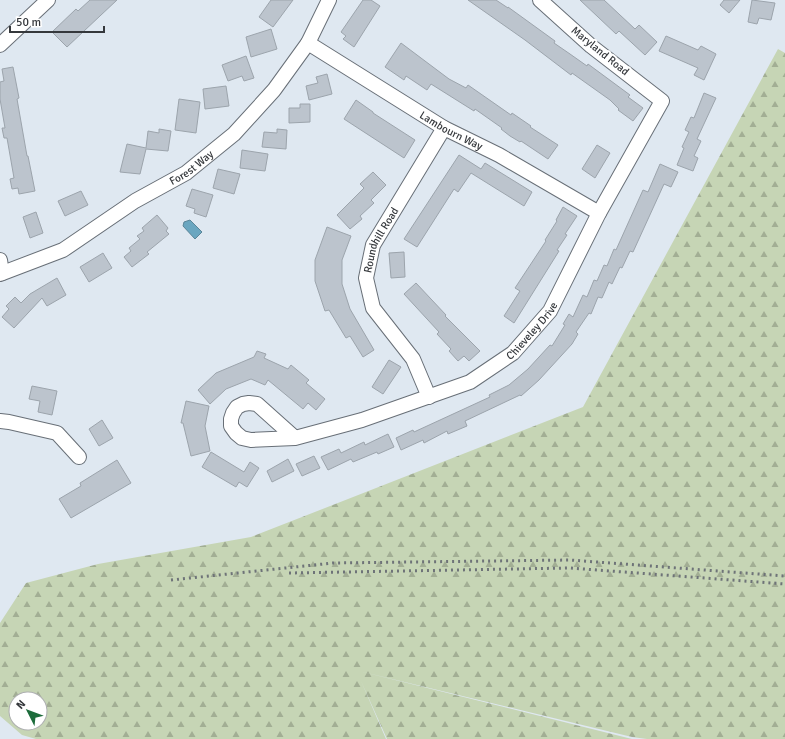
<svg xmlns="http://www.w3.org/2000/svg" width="785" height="739" viewBox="0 0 785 739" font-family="Signika,sans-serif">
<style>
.forest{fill:url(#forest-firs);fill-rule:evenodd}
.water{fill:#6aa6c0;stroke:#5a8598}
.building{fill:#bcc4cd;stroke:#9ca4ac}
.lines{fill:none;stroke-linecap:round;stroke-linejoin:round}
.minor-casing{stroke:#686f77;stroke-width:16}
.minor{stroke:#fff;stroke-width:14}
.rail{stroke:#6e7378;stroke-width:3;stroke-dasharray:2 4;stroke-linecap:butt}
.labels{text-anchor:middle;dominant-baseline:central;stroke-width:4;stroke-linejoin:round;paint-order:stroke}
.street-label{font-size:11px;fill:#35383c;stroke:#fff}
</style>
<defs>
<pattern id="forest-firs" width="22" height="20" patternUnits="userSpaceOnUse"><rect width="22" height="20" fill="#c6d5b5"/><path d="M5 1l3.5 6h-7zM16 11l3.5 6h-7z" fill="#a2ae94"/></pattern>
</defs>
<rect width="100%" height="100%" fill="#dfe8f1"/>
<!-- forest -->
<path class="forest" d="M778,49l7,4v686h-138l-15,-2 -273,-66 273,68h-245l-26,-58 25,58h-350l-14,-4 -22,-19v-93l26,-40 72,-19 153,-27 332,-130zM16,699h24v24h-24z"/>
<!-- water -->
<polygon class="water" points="190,220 202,232 195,239 183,226 184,222"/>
<!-- building -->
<g class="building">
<polygon points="90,0 117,0 67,47 52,32 76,9 78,11"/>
<polygon points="271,0 293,0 273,27 259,17"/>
<polygon points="363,0 371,0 380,6 354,47 343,39 346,36 341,32"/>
<polygon points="468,0 496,0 508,8 508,7 555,41 554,43 570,54 587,66 588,64 630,95 628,97 643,108 633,121 618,110 619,109 610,100 572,73 571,75 525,40"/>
<polygon points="580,0 604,0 635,29 639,25 657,42 645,55 619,31 616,34"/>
<polygon points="724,0 740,0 729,13 720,5"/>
<polygon points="752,0 775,3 771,20 759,18 757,24 748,22"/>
<polygon points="271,29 277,49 251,57 246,37"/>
<polygon points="666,36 698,50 701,46 716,54 704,80 694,75 698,68 659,51"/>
<polygon points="401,43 449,79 466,88 468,85 511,115 512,113 531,126 530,127 558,145 548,159 521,141 520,142 510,136 501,129 502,128 475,109 474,111 431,84 427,90 406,76 404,80 385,67"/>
<polygon points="246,56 254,78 244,81 242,76 228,81 222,65"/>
<polygon points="13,67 19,98 17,99 27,156 28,156 35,191 19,194 18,188 12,189 10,179 14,178 7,138 4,138 2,128 5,128 0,99 0,82 4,81 2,69"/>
<polygon points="327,74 332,94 309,100 306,86 318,83 316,77"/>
<polygon points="226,86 229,106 205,109 203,89"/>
<polygon points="704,93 716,98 697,139 701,141 694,156 698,158 693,171 677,165 684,148 682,147 689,132 685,130 691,117 694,118"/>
<polygon points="179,99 200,102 196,133 175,130"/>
<polygon points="356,100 373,112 373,113 415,140 404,158 344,119"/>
<polygon points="300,104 310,104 310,122 289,123 289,108 300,108"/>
<polygon points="159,129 171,131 168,151 146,149 140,174 120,172 127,144 146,148 148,131 159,133"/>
<polygon points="277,129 287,130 286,149 262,147 264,132 277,133"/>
<polygon points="597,145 610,153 595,178 582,169"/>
<polygon points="242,150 268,154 265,171 240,168"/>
<polygon points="459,155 481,169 485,163 532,192 524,206 471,173 458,192 454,189 417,247 404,239"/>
<polygon points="660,164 678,172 671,187 664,184 633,252 630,251 622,268 620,267 612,284 609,282 602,298 598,297 591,314 589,313 576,332 578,334 572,344 539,380 521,396 520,395 465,421 467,426 448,434 447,431 424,443 423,440 401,450 396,438 413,430 414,432 490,397 489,395 509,385 528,369 550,345 552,346 565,325 563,324 569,314 573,317 583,295 587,297 594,280 597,281 604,265 607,266 614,249 616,250 643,190 648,192"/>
<polygon points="218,169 240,174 234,194 213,188"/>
<polygon points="373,172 386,185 371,200 374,203 360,216 362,219 350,229 337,215 364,188 360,184"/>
<polygon points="192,189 213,195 206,217 194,213 195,209 186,206"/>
<polygon points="81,191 88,205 65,216 58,201"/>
<polygon points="563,207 577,216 565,234 567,235 557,250 559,251 514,323 504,316 520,291 515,288 546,241 545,240 557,221 556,220"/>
<polygon points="36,212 43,233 30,238 23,217"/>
<polygon points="157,215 168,228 166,231 169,234 147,252 149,254 132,267 124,257 131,251 129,248 140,239 137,236 144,231 142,228"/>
<polygon points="327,227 351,236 342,260 342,284 350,309 374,350 363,357 350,336 346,338 329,310 325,311 315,281 315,260"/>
<polygon points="404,252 405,277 391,278 389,253"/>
<polygon points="103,253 112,268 89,282 80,267"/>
<polygon points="57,278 66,295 47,306 42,298 14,328 2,317 9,309 6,306 15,297 21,303 30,294"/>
<polygon points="416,283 446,315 445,316 480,351 469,361 464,356 458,361 449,351 451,349 437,334 439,332 404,294"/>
<polygon points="257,351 266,354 264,358 288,369 291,365 309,380 306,383 325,399 316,410 308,403 303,409 268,380 265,385 251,379 226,389 210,404 198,390 216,373 254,357"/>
<polygon points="389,360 401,367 383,394 372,387"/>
<polygon points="32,386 57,391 52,415 38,412 40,401 29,399"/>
<polygon points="186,401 209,406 205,426 210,451 191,456 183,423 181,423"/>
<polygon points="102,420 113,438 99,446 89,429"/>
<polygon points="388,434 394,447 378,454 377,452 353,462 351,459 328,470 321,457 339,449 341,453 364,442 365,445"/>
<polygon points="211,452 244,472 250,462 259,468 247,487 239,482 236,487 202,467"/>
<polygon points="314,456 320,468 302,476 296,464"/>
<polygon points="288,459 294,471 272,482 267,471"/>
<polygon points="117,460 131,483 71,518 59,499 81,486 80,483"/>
</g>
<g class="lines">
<defs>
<g id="minor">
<path id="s1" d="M308,43l136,85 55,27 100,58"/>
<polyline points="0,45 48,0"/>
<polyline points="0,260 2,273"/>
<path id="s2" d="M0,274l63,-24 72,-49 51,-28 48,-39 40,-44 34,-47 21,-43"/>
<path id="s3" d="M429,397l-16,-38 -40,-51 -7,-30 7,-33 71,-117"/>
<polyline points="0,421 9,422 57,433 79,457"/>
<path id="s4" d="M295,438l-38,-34 -8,-1 -6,1 -6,3 -4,6 -2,6v7l5,7 6,5 9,2 44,-2 67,-18 108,-38 43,-29 37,-42 49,-98 63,-112 -71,-55 -51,-46"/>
</g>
</defs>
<!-- minor casing -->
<use href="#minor" class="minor-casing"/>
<!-- minor -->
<use href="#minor" class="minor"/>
<!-- rail -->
<g class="rail">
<polyline points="289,573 570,568 785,584"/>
<polyline points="171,580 333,563 570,560 785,576"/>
</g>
</g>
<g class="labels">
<!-- street labels -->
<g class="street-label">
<text transform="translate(600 51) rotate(39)">Maryland Road</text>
<text stroke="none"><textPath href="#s1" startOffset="168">Lambourn Way</textPath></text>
<text stroke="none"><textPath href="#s2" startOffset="220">Forest Way</textPath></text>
<text stroke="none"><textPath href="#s3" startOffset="178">Roundhill Road</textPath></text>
<text stroke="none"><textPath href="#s4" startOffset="427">Chieveley Drive</textPath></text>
</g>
</g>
<!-- north arrow -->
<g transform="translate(28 711) rotate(312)"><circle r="19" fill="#ffffff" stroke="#aeafb1"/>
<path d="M0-3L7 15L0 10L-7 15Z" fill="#1d6c3b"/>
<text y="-6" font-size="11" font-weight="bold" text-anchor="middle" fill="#35383c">N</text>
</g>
<!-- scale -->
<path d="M10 26v6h94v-6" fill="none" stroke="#35383c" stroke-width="2"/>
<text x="16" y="26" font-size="12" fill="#35383c" stroke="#ffffff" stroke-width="3" paint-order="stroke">50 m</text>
</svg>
